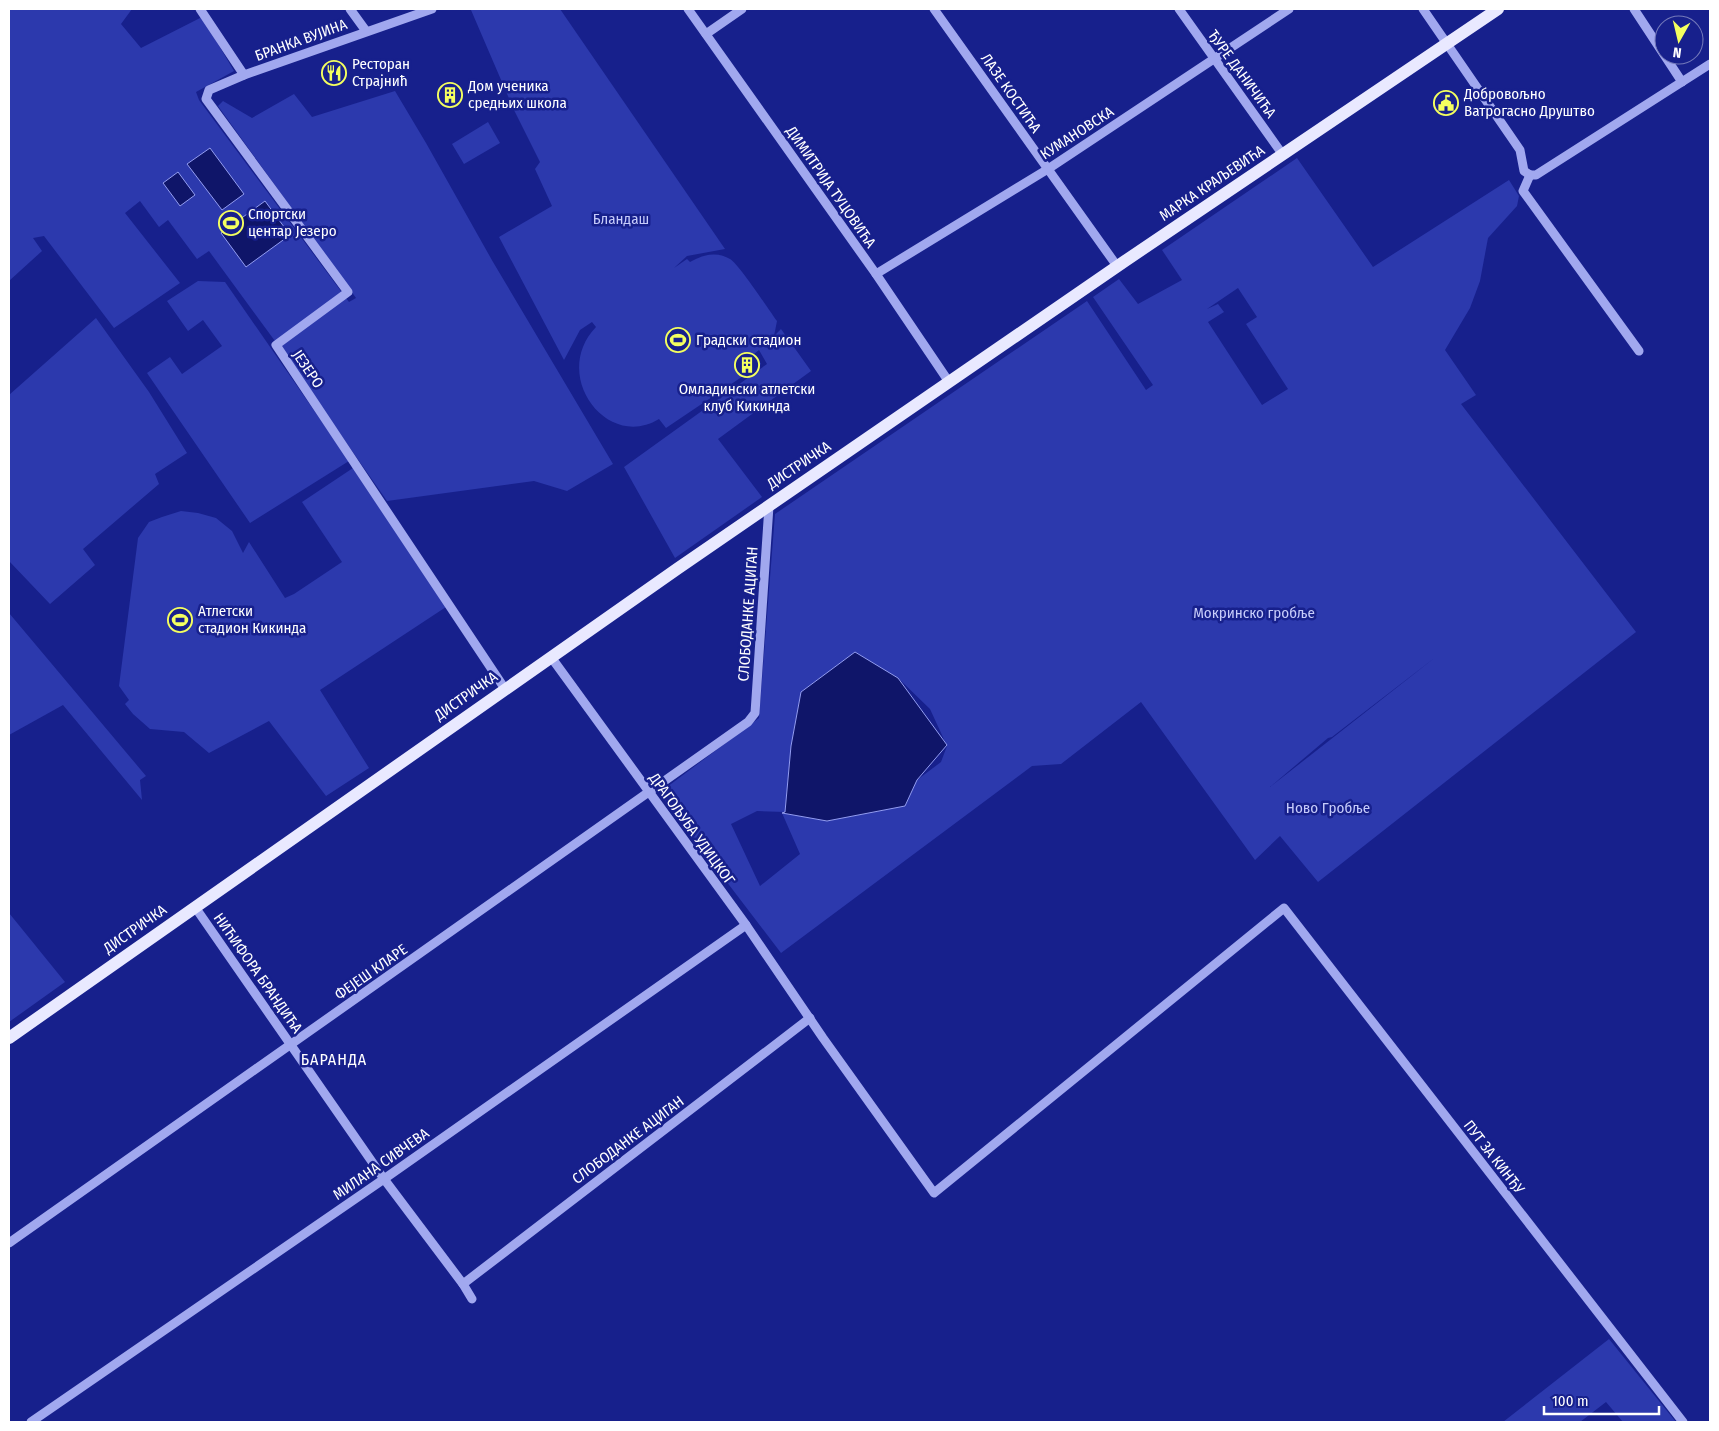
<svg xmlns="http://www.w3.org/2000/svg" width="1719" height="1431" viewBox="0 0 1719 1431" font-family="'Fira Sans Condensed',sans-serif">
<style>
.green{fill:#2c39ad;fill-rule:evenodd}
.water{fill:#0f1569;stroke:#939df1}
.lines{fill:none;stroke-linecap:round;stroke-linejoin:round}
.minor{stroke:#a1a8ef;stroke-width:9}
.major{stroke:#e9e9ff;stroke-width:12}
.labels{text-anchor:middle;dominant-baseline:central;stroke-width:5;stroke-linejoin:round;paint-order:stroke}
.street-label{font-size:15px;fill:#fff;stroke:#17208c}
.poi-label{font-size:15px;fill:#fff;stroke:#17208c;text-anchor:start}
.park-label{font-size:15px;fill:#c7ccfb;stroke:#17208c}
.neighbourhood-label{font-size:16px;letter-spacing:1px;fill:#fff;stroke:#17208c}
</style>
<rect width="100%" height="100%" fill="#17208c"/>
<!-- green -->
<g class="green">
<polygon points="9,9 132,9 121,24 141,48 202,17 234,71 196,92 199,100 349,302 356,298 218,106 223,101 252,118 294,94 312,117 395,91 426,143 493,262 613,464 567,491 534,481 387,501 283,352 209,251 197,259 168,220 159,227 140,201 125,213 180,283 114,328 44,236 33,238 42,251 9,281"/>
<path d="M475,9h85l165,240 -38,7 -13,12 13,-9 3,3c13,-7 26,-11 40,-3 8,4 39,51 47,62l-3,15 7,-7 30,42 -93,68 44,58 -87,61 -51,-91 143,-103 -8,-14 -5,4 7,10 -95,64 -7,-9c-52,32 -109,-44 -63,-92l-4,-5 -12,8 -16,30 -65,-123 53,-31 -17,-37 5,-7 -26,-52 -43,-100z"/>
<polygon points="488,122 500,143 464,164 452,144"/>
<path d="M1297,158l76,109 136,-87 10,16 -2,10 -29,32 -8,43 -10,27 -25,42 31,45 -15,9 175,228 -318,250 -38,-46 -25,24 -114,-158 -80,62 -29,2 -251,187 -122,-160 100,-75 16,-204 312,-213 59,89 7,-5 -60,-88 26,-18 19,25 44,-24 -20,-30zM1238,288l19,29 -11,7 42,65 -26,16 -54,-83 16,-10 -6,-8 -11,5zM855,652l43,26 32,31 17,37 -6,16 -24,18 -12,26 -78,15 -45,-8 18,41 -40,32 -29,-62 26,-13 28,1 6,-66 10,-54zM1437,656l-167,131 58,-49 4,-1z"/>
<polygon points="198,281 225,282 349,461 250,523 147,373 170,357 182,374 222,346 203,320 188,331 167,301"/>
<polygon points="96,318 149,392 187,453 155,474 159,484 83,549 95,565 50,604 9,561 9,395"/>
<polygon points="353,468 446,607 320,690 369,768 326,796 269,721 209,753 184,732 150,729 133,714 125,704 129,700 119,686 138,538 149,522 162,517 181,511 198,513 216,518 232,531 243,553 249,542 285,598 294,594 342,562 302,502"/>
<polygon points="9,613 146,776 140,780 142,800 63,705 9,735"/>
<polygon points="9,913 65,982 9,1022"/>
<polygon points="1609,1339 1676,1422 1623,1422 1606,1402 1580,1422 1503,1422"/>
</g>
<!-- water -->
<g class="water">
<polygon points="210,148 244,194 222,210 187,164"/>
<polygon points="178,172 195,195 180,206 163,183"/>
<polygon points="265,201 290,235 246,267 221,233"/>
<polygon points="855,652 898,678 947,745 917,780 905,806 827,821 782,813 785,812 791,746 801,692"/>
</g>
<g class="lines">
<!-- minor -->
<g class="minor">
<polyline points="200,9 244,75"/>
<polyline points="350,9 366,31"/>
<polyline points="432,9 244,75 209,90 206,99 348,292 276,345 505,689"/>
<polyline points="688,9 876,274 949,382"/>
<polyline points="934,9 1117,266"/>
<polyline points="1179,9 1283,155"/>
<polyline points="1423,9 1520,150 1524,171 1530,175"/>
<polyline points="1634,9 1682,82"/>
<polyline points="706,34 742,9"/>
<polyline points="1530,175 1523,191 1639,351"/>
<polyline points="1530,175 1536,175 1710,64"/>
<polyline points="876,274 1048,169 1289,9"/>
<polyline points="551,657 746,925 823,1038 934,1193 1284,908 1683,1422"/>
<polyline points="195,907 384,1179 463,1284 472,1299"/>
<polyline points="9,1243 748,722 755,713 769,506"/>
<polyline points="463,1284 810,1018"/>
<polyline points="31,1422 384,1179 746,925"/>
</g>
<!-- major -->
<polyline class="major" points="9,1038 677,569 1125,261 1498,9"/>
</g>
<!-- icons -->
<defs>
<symbol id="restaurant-ring" viewBox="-11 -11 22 22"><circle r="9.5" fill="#17208c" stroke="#f4ff5f" stroke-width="1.5"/><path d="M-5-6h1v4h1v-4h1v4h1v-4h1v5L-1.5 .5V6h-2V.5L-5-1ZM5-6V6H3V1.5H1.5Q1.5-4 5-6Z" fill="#f4ff5f"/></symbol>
<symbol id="building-ring" viewBox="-11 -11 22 22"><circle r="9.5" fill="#17208c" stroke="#f4ff5f" stroke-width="1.5"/><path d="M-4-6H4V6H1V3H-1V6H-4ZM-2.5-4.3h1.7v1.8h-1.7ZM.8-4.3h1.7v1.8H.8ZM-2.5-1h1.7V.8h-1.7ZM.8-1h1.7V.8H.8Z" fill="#f4ff5f"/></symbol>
<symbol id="civic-ring" viewBox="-11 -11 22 22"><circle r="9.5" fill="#17208c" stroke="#f4ff5f" stroke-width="1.5"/><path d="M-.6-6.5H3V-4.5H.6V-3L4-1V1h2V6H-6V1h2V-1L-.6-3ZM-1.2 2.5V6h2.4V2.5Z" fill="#f4ff5f"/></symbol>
<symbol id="stadium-ring" viewBox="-11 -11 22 22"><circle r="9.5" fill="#17208c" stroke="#f4ff5f" stroke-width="1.5"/><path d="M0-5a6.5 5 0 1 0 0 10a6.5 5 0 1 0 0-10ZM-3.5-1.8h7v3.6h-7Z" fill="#f4ff5f"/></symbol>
</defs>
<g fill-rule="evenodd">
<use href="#restaurant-ring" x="320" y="59" width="28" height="28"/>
<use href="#building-ring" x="436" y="81" width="28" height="28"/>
<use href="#civic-ring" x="1432" y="89" width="28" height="28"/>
<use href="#stadium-ring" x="217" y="209" width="28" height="28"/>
<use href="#stadium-ring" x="664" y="326" width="28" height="28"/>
<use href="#building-ring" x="733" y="351" width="28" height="28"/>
<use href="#stadium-ring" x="166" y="606" width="28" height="28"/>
</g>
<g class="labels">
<!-- street labels -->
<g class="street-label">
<text transform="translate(301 40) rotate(-20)">БРАНКА ВУЈИНА</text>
<text transform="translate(1242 74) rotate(54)">ЂУРЕ ДАНИЧИЋА</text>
<text transform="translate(1011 93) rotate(55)">ЛАЗЕ КОСТИЋА</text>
<text transform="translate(1077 133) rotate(-33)">КУМАНОВСКА</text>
<text transform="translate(1212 183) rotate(-34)">МАРКА КРАЉЕВИЋА</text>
<text transform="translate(831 187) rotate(55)">ДИМИТРИЈА ТУЦОВИЋА</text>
<text transform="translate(308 369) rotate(56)">ЈЕЗЕРО</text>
<text transform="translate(799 465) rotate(-34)">ДИСТРИЧКА</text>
<text transform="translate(748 614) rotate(-86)">СЛОБОДАНКЕ АЦИГАН</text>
<text transform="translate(466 696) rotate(-35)">ДИСТРИЧКА</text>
<text transform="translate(692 829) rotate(54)">ДРАГОЉУБА УДИЦКОГ</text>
<text transform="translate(135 929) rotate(-35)">ДИСТРИЧКА</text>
<text transform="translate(371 972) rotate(-35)">ФЕЈЕШ КЛАРЕ</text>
<text transform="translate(258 973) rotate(55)">НИЋИФОРА БРАНДИЋА</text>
<text transform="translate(628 1140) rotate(-37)">СЛОБОДАНКЕ АЦИГАН</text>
<text transform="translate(1494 1157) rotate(52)">ПУТ ЗА КИНЂУ</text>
<text transform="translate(381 1164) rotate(-35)">МИЛАНА СИВЧЕВА</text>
</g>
<!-- poi labels -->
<g class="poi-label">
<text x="352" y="64">Ресторан<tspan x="352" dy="17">Страјнић</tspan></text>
<text x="468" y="86">Дом ученика<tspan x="468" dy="17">средњих школа</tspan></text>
<text x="1464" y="94">Добровољно<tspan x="1464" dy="17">Ватрогасно Друштво</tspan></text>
<text x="248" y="214">Спортски<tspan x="248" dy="17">центар Језеро</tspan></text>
<text x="696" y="340">Градски стадион</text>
<text x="747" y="389" text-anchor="middle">Омладински атлетски<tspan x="747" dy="17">клуб Кикинда</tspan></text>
<text x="198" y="611">Атлетски<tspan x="198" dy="17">стадион Кикинда</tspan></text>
</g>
<!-- park labels -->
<g class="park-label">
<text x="621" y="219">Бландаш</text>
<text x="1254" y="613">Мокринско гробље</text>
<text x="1328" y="808">Ново Гробље</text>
</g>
<!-- neighbourhood labels -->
<g class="neighbourhood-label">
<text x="334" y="1059">БАРАНДА</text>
</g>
</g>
<!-- border -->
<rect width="1719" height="1431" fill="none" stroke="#ffffff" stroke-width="20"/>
<!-- north arrow -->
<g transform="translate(1679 40) rotate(188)"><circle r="24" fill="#17208c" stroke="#7479ba"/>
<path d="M0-4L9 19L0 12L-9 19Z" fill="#f4ff5f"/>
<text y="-8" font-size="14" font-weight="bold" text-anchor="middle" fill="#ffffff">N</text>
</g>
<!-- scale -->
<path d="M1544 1406v8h115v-8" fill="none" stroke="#ffffff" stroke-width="2.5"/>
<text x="1552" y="1406" font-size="15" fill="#ffffff" stroke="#17208c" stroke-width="4" paint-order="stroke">100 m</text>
</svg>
